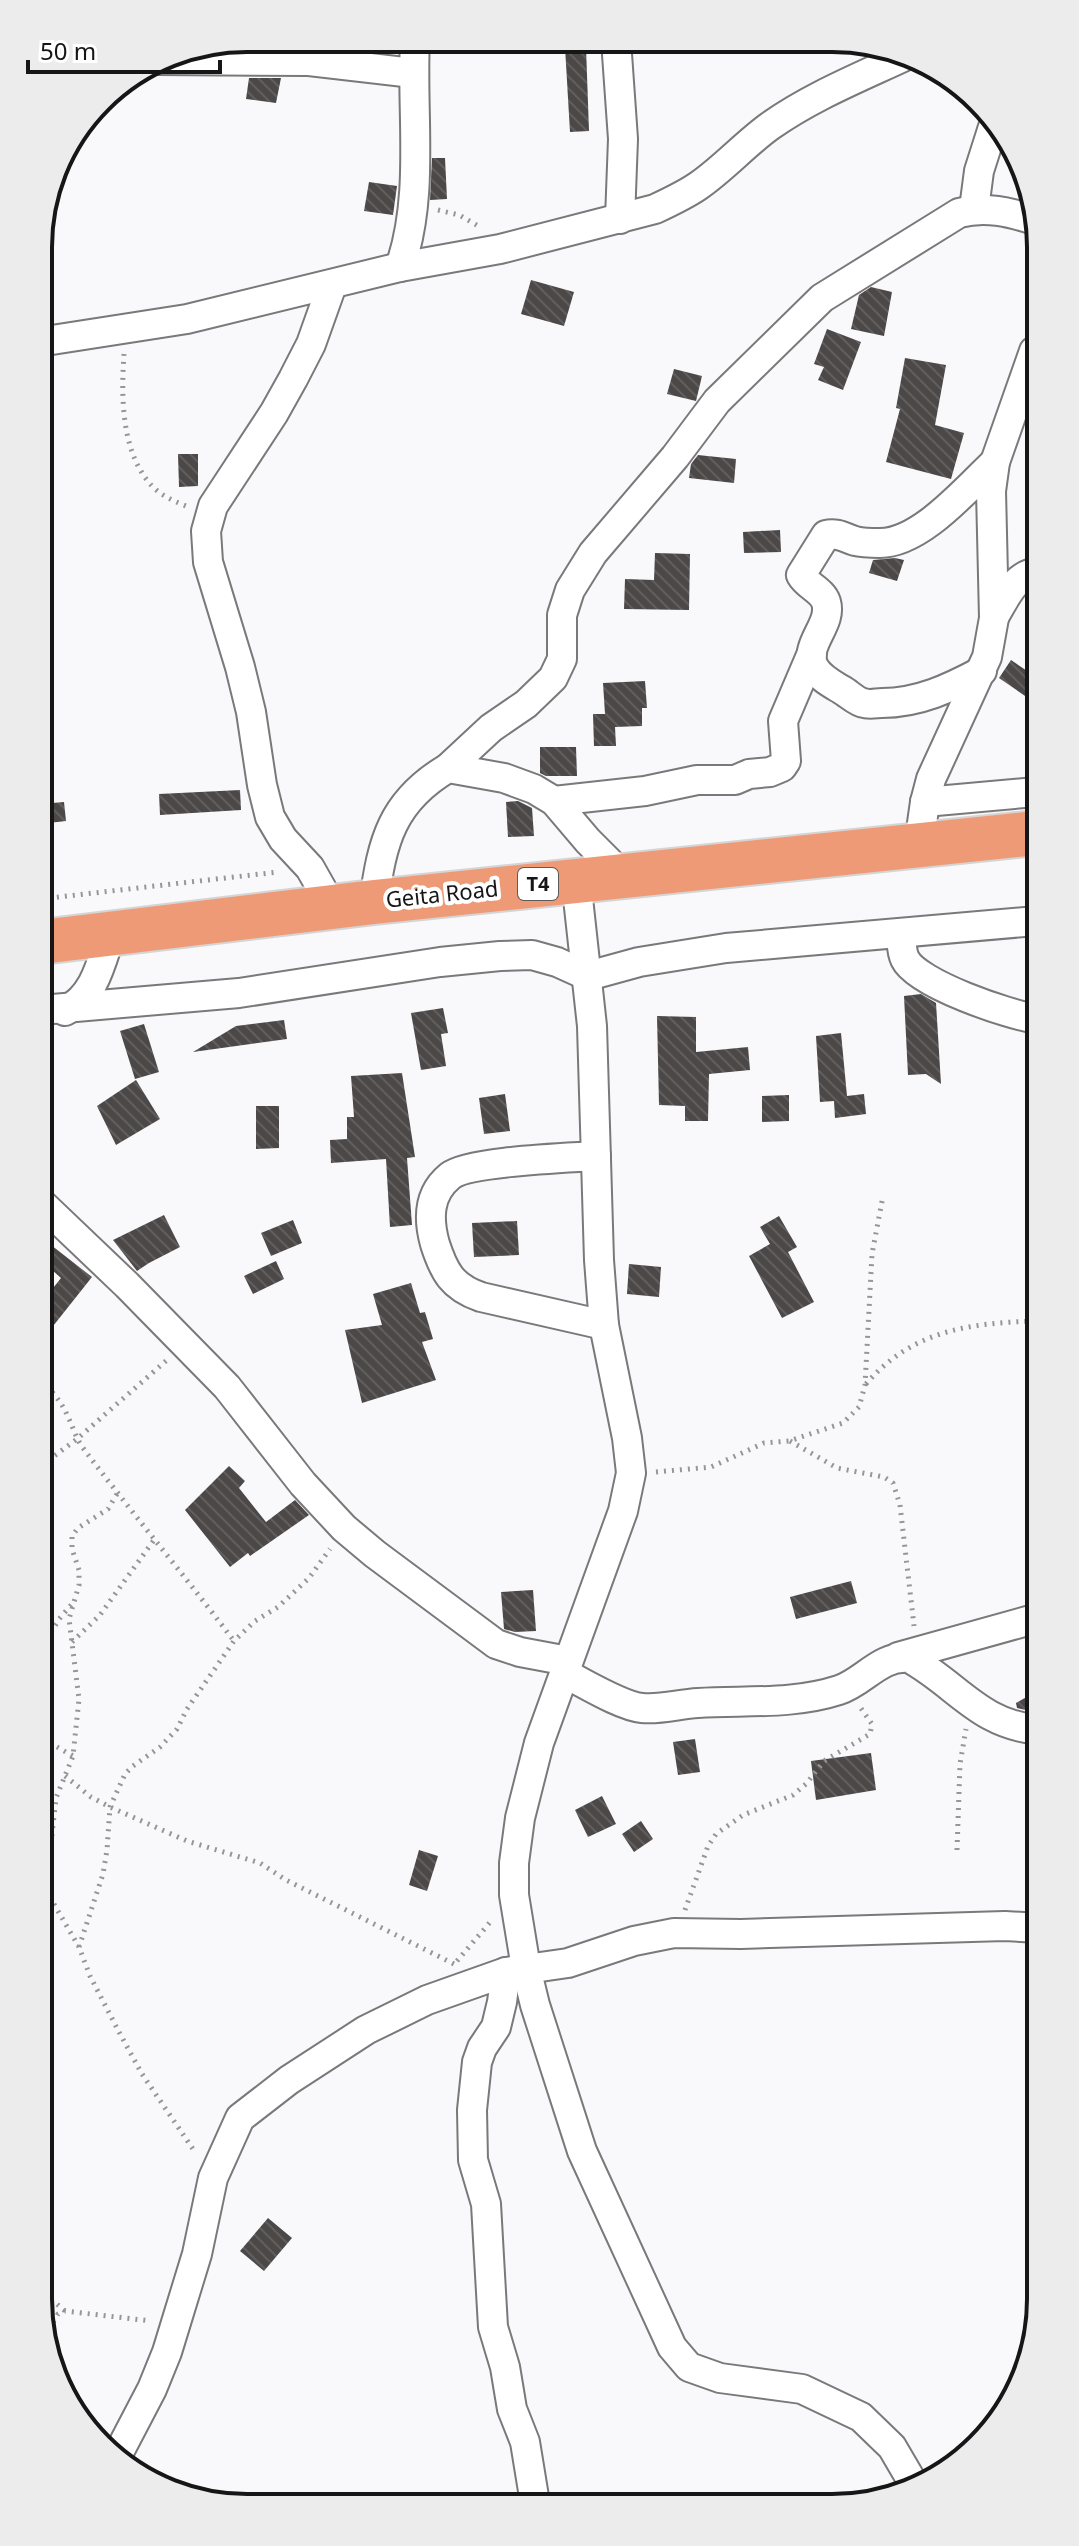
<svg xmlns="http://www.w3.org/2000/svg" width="1079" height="2546" viewBox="0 0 1079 2546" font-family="'Noto Sans',sans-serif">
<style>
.building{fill:url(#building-back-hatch)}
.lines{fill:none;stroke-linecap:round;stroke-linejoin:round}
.minor-casing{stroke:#79797b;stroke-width:32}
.trunk-casing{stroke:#d5d5d5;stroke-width:48}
.path{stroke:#969698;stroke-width:5;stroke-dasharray:2 6;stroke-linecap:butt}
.minor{stroke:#fff;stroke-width:28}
.trunk{stroke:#ef9a76;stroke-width:44}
.labels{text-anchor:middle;stroke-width:8;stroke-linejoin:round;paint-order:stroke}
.shield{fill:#fff;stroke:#5c5c5d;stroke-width:2}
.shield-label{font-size:20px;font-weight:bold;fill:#161617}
.street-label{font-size:22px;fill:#161617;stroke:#fff}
.rim{fill:none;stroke:#161617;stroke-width:4}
</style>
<defs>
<pattern id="building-back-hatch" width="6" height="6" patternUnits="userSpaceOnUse" patternTransform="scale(2)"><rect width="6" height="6" fill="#4b4847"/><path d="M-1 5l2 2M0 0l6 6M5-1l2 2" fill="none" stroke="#615f5e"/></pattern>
</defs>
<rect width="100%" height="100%" fill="#f9f9fc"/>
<!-- building -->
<g class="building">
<path d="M565,47H586L589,131L570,132Z"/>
<path d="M249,78H281L276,103L246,99Z"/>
<path d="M432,158H445L447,199L430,200Z"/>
<path d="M369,182L397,186L393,215L364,211Z"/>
<path d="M531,280L574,292L564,326L521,314Z"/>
<path d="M871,287L892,292L884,336L851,329L859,295Z"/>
<path d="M827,329L861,342L843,390L818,380L824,367L814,364Z"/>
<path d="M905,358L946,365L935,425L964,433L951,479L886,462L900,409L896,408Z"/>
<path d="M674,369L702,376L696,401L667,394Z"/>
<path d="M178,454H198V486L179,487Z"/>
<path d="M698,455L736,459L734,483L689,478L691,464Z"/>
<path d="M780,530L781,552L744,553L743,532Z"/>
<path d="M655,553L690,554L689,610L624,609L625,579L654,580Z"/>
<path d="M895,558L904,560L897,581L869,573L873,560Z"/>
<path d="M1011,660L1036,677V687L1028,698L999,678Z"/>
<path d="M645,681L647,708H642V726L615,727L616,746H594L593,714H605L603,683Z"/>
<path d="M540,747H576L577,776H546L540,773Z"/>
<path d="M240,790L241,810L160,815L159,794Z"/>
<path d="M518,801L532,808L534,836L508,837L506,802Z"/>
<path d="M64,802L66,821L40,824V804Z"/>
<path d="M921,994L936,1003L941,1084L926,1074L908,1075L904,996Z"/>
<path d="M443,1008L448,1033L441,1034L446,1066L421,1070L411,1013Z"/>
<path d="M657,1016L696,1017V1052L748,1047L750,1070L709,1074L708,1121H685V1106L659,1105Z"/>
<path d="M284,1020L287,1039L193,1052L236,1026Z"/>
<path d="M144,1024L159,1072L135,1079L120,1031Z"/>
<path d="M841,1033L847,1096L864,1094L866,1114L835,1118L834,1101L820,1102L816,1036Z"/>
<path d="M402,1073L415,1157L407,1158L412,1225L390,1227L386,1159L331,1163L330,1140L347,1139V1117H354L351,1076Z"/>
<path d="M136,1080L160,1119L116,1145L97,1106Z"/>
<path d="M505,1094L510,1131L484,1134L479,1098Z"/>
<path d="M789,1095V1121L762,1122V1096Z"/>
<path d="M256,1106H279V1148L256,1149Z"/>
<path d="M164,1215L180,1247L149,1263L137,1271L113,1240Z"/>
<path d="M779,1216L797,1247L788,1252L814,1302L782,1318L749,1256L770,1244L760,1227Z"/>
<path d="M293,1220L302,1243L271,1256L261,1233Z"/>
<path d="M517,1221L519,1255L474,1257L472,1223Z"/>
<path d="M42,1238L92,1277L42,1340V1302L61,1278L42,1261Z"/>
<path d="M276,1261L284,1279L253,1294L244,1276Z"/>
<path d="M629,1264L661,1267L659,1297L627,1294Z"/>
<path d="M411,1283L420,1313L425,1312L433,1339L422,1342L436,1380L362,1403L345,1330L382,1325L373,1294Z"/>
<path d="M229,1466L245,1481L239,1488L266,1522L295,1500L309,1515L250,1556L248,1553L230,1567L185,1510Z"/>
<path d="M851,1581L857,1603L796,1619L790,1597Z"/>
<path d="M533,1590L536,1631L515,1632L504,1629L501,1592Z"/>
<path d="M1039,1690V1713L1017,1708L1016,1703Z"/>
<path d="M695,1739L700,1772L678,1775L673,1742Z"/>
<path d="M871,1753L876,1790L816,1800L811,1761Z"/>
<path d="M602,1796L616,1824L588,1837L575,1810Z"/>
<path d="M641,1821L653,1839L634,1852L622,1834Z"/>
<path d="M419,1850L438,1856L427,1891L409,1885Z"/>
<path d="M268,2218L292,2238L264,2271L240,2251Z"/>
</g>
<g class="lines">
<defs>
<g id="minor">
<path d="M616,40L623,139L620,219"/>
<path d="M158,60L309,61L413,73"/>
<path d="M974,209L979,171L993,127"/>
<path d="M400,267C425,195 411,114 415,39"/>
<path d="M39,342L187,319L400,267L500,249L655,209C670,202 685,195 698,186C724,168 745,144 770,126C811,97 858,78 903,57"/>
<path d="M994,617C1004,601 1014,575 1035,573"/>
<path d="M982,671C950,688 919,703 882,703C877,703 869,705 864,703C857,702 849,694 842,690C832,684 820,678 814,667C803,644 833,625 826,602C822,590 807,586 801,575L826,535C837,532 845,538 855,541C863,543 872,543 880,543C921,543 967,488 995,462"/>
<path d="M448,768L491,728L526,704L553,678L562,659V615L570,590L593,553L675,457L717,401L822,298L959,213C985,206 1010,212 1034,220"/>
<path d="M554,801L645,791L697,780H735L749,774L770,772L782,767L786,761L783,721L812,653"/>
<path d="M925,802L1036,792"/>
<path d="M919,844L925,802L931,779L987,657L994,618L991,491L995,462L1034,351"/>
<path d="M576,880L592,1026L599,1260L604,1325L627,1438L631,1473L623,1511L539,1743L520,1818L514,1863V1895L526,1968L535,2005L582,2151L672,2347L689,2367L720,2378L802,2389L861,2417L892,2447L916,2488"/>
<path d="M374,902C382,841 392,801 448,768L504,778L534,789L554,801L588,841L622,875"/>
<path d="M332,907L310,868L283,839L270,817L262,785L251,712L240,667L208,562L206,531L213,506L274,413L293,379L311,344L332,285"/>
<path d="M901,933C902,942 901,951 905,959C917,984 1009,1015 1037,1019"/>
<path d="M41,1010L239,993L440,962L500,956L532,955L557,962L588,976L639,962L726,948L1036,921"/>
<path d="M65,1011C95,996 101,963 111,933"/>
<path d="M596,1156C568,1158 468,1161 450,1176C428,1194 428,1219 435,1244C444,1272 452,1287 481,1297L604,1325"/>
<path d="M41,1203L127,1285L227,1387L303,1484L344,1528L375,1554L496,1644L520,1652L568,1661"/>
<path d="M898,1657L1038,1618"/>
<path d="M564,1673C584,1683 621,1706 642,1708C661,1710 679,1704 698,1703C744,1700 793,1705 839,1690C864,1682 880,1655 909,1658C958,1685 978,1724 1039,1730"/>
<path d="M506,1972L502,2002L496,2027L482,2048L477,2062L472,2110L473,2160L486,2204L493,2327L505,2367L512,2409L525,2442L535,2503"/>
<path d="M117,2456L152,2389L167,2352L197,2254L213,2178L240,2118L289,2080L366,2030L427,2000L506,1972L568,1963L634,1941L674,1933L741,1934L1005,1926L1039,1928"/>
</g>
<path id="trunk" d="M41,942L374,902L1036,833"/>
</defs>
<!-- minor casing -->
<use href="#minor" class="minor-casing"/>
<!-- trunk casing -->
<use href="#trunk" class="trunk-casing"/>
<!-- path -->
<g class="path">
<path d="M438,210L459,215L480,227"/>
<path d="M124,354C121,397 121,454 153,487C162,496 174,501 186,506"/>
<path d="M41,899L278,872"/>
<path d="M42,1380C51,1391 62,1402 67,1415C73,1426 75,1437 83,1448C132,1513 185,1576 234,1641"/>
<path d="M866,1384C912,1330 970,1323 1037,1321"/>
<path d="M790,1441L837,1468L884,1477L893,1483L900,1505L914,1626"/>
<path d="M42,1465L77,1439L167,1360"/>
<path d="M656,1472L711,1467L764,1443L789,1441L843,1423L859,1407L865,1385L872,1254L883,1196"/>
<path d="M117,1494L108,1509L78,1528L72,1536V1549L79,1570V1585L69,1619L79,1699L73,1756L56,1798L47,1880L48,1894L79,1947L90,1976L119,2032L142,2074L195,2152"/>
<path d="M72,1642L100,1615L154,1540"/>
<path d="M43,1646L59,1619L72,1604"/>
<path d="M43,1739L73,1756"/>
<path d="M65,1776L91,1797L110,1807L187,1841L260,1863L286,1880L454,1964"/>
<path d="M957,1850L960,1764L966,1729"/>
<path d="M685,1910L708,1846L716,1834L743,1815L793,1795L806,1784L824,1761L870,1734L872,1724L860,1707"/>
<path d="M79,1947L103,1874L107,1850L110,1807L125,1774L133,1766L160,1747L177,1729L187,1709L234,1641L255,1621L278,1607L309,1578L330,1549"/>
<path d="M457,1961L492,1920"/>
<path d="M45,2294L65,2311"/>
<path d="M45,2336L58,2314L65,2311L151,2321"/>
</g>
<!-- minor -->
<use href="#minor" class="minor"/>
<!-- trunk -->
<use href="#trunk" class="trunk"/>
</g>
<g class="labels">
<!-- shield labels -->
<rect class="shield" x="518" y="868" width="40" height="32" rx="6"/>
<g class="shield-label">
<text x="538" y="891">T4</text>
</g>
<!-- street labels -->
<g class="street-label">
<text transform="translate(442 894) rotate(-6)" y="8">Geita Road</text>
</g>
</g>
<!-- crop -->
<path d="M0 0H1079V2546H0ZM247 52H832A195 195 0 0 1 1027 247V2299A195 195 0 0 1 832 2494H247A195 195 0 0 1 52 2299V247A195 195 0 0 1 247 52Z" fill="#ececec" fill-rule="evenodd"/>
<path class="rim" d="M247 52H832A195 195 0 0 1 1027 247V2299A195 195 0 0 1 832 2494H247A195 195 0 0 1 52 2299V247A195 195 0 0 1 247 52Z"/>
<!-- scale -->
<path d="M28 60v12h192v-12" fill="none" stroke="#161617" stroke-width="4"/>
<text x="40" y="60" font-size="24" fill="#161617" stroke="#ffffff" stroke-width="6" paint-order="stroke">50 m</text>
</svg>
